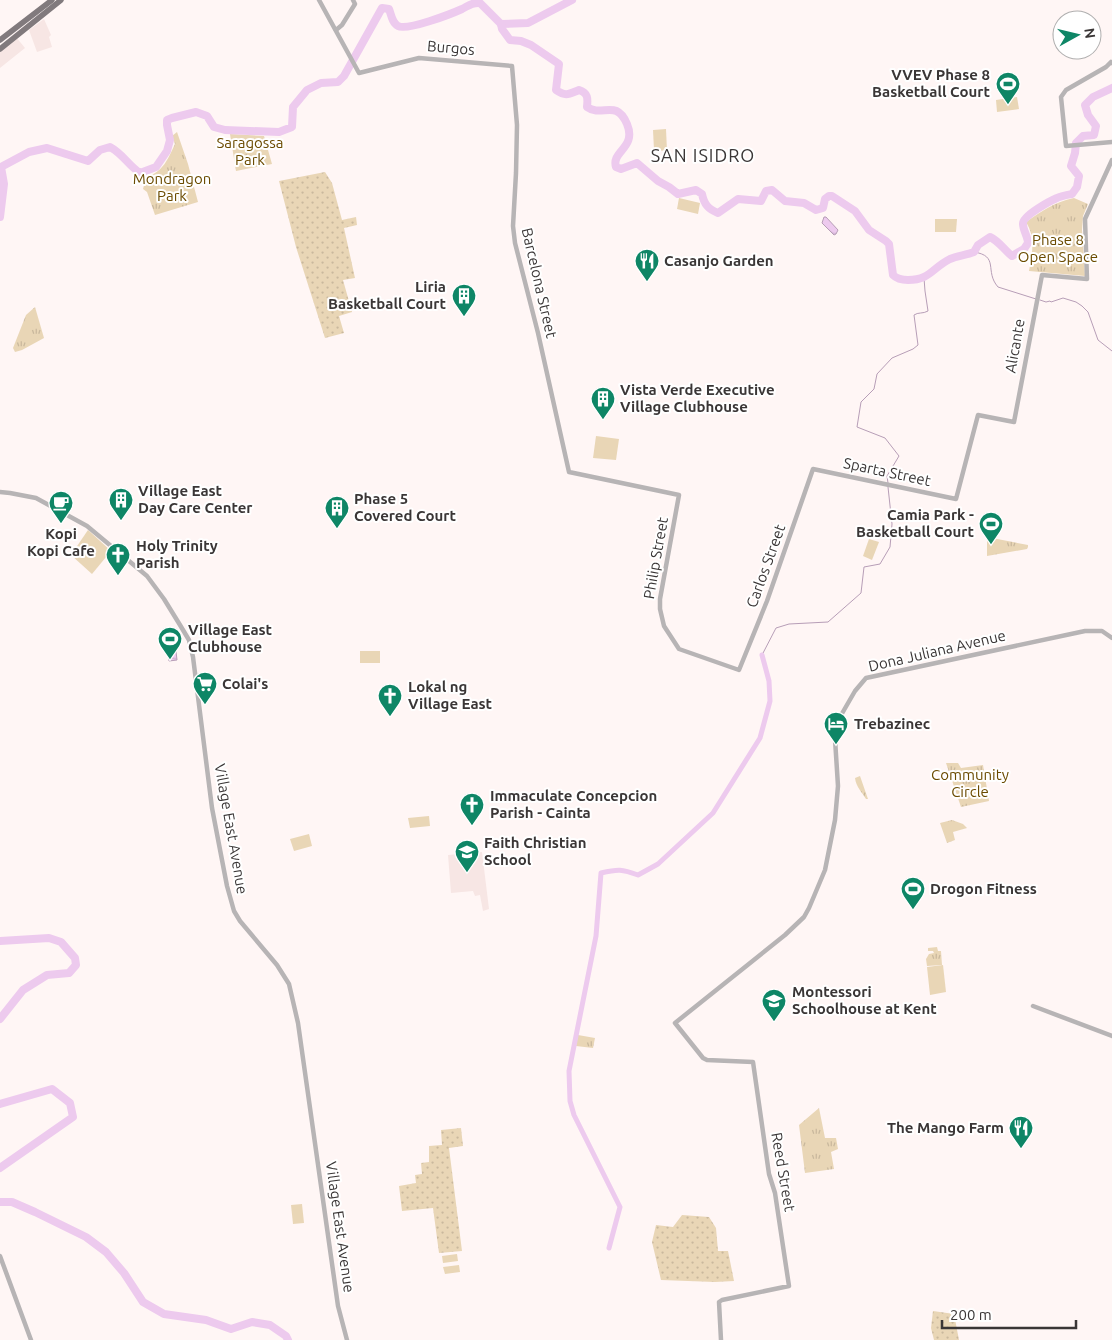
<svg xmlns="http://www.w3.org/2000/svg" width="1112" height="1340" viewBox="0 0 1112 1340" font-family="Ubuntu,sans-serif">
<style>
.built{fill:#f7e6e4}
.grass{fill:url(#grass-dots)}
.park{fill:url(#park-tufts)}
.garden{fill:#e9d6b6}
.water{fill:url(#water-waves);stroke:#b79eb7}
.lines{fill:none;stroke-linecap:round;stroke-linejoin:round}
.stream{stroke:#b79eb7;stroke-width:1}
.canal{stroke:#edcaee;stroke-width:5}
.river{stroke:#edcaee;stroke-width:8}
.minor{stroke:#b7b4b5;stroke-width:4.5}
.major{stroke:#817a7d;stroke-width:5.5}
.labels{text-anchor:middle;stroke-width:4;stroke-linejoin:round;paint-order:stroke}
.street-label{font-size:15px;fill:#3a3636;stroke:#fff}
.poi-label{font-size:15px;font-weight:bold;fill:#3a3636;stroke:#fff;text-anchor:start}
.park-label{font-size:15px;fill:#6b4b00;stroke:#fff}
.quarter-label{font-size:18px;letter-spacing:1px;fill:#3a3636;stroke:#fff}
</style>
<defs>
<pattern id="grass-dots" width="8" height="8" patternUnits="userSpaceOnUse" patternTransform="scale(1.25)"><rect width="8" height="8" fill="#e9d6b6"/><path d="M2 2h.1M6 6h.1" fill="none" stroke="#c9b89d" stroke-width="1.8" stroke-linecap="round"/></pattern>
<pattern id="park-tufts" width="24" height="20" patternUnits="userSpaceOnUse" patternTransform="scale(1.25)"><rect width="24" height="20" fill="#e9d6b6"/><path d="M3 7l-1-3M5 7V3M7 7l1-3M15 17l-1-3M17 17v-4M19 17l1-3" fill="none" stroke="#c9b89d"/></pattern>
<pattern id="water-waves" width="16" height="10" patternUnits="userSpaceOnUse" patternTransform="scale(1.25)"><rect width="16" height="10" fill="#edcaee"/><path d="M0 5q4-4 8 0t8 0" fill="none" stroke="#ccaecd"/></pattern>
</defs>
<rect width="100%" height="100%" fill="#fff6f5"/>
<!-- built -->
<g class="built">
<path d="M44,19L51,35L49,37L52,47L37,52L29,30Z"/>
<path d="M16,37L25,48L0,68V50Z"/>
<path d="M482,852L489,909L483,911L480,895L475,896L473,891L451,893L448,855Z"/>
</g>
<!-- grass -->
<g class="grass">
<path d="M325,172L332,183L342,220L356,217L357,225L344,228L355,278L343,280L352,312L339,316L344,333L325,338L296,247L279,181Z"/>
<path d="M461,1128L463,1146L449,1148L462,1251L439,1253L433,1208L402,1211L399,1186L416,1183L415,1175L422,1174L421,1163L429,1162V1146L442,1145L441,1130Z"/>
<path d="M682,1215L709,1217L716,1228L718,1251H728L734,1281L715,1282L661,1280L652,1242L656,1225L673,1227Z"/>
<path d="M933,1311L954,1314L959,1340H934L931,1328Z"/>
</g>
<!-- park -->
<g class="park">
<path d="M177,132L188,164L198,202L155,215L147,192L143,189L146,178C164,170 167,161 175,144L172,136Z"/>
<path d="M230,134L264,136L272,164L236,171Z"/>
<path d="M1074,198L1088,204L1083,216L1082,230L1085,276L1029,271C1032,254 1036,238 1026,222C1042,211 1054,202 1074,198Z"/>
<path d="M35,307L44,338L22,350L15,352L13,348L26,315Z"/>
<path d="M987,537L1028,545V547L1027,549L987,556Z"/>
<path d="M958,763L961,768L983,765L989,801L961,807L946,763Z"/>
<path d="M860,776L868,799H866C862,792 856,787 855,778Z"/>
<path d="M952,820L963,824L967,828L953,832L955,840L947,843L940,823Z"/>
<path d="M937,947L938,951H941L942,965L927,966L926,959L929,954L934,953L933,951H928V948Z"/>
<path d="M578,1035L595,1038L593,1048L576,1046Z"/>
<path d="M819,1108L825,1138H836L838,1149L831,1152L834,1169L805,1173L799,1125Z"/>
</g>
<!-- garden -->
<g class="garden">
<path d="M1017,97L1019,109L997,112L996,100Z"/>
<path d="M666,129L667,151L654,150L653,130Z"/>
<path d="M679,198L700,203L698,214L677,209Z"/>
<path d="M935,219H957L956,232H935Z"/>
<path d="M1041,238L1060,240V249L1040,248Z"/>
<path d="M596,436L619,439L616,460L593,458Z"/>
<path d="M88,530L111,551L92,574L71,555Z"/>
<path d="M869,539L879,542L872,560L863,556Z"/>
<rect x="360" y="651" width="20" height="12"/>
<path d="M429,816L430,826L410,828L408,818Z"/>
<path d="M309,834L312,846L294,851L290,839Z"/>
<path d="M943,965L946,992L930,995L927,967Z"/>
<path d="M302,1204L304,1223L293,1224L291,1205Z"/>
<path d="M457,1254L458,1261L443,1263L442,1256Z"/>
<path d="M459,1265L460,1272L445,1274L443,1267Z"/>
</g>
<!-- water -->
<g class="water">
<path d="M824,217H826L838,230L836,234L834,235L822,223Z"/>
<path d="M175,643L177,660L169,661L167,644Z"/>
</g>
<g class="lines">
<!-- stream -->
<g class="stream">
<path d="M974,252C1000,256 984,271 998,287L1036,299"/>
<path d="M1040,300L1046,302L1050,301L1051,302L1063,298L1076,302L1082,306L1088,312L1098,340L1112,351"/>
<path d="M888,483L887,476L899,456L885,438L857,427L861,402L874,389L877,374L892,358L913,349L918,345L914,315C918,312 923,314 928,311L925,291L924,278"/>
<path d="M762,655L776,628L789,624L828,622L861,593L864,567L880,564L890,547L892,524L888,487"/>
</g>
<!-- canal -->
<path class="canal" d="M609,1248L620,1207L574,1115L570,1101L569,1071L596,936L601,873C618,869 622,869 638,875L658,864L713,813L760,738L770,701L769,681L762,655"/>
<!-- river -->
<g class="river">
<path d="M501,24L528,23L572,0"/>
<path d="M0,217L4,184L1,167L29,152L47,148L88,161L100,150L110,147C123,154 128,165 140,173L156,167L167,151L170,140L167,125V120L172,118L196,112L207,116L214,127L225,130L279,132L292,127L293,107L307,90L321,83L338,82L344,76L382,8L389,9C391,14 392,23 398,26C407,31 451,14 462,9C468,6 472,2 480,3L501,24L502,29L510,40L521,41L531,45L559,64L556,90C566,97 569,94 579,90C588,93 588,98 587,107C602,118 616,98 627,124C637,148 611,151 616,167L621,169L637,163L658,181L669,187L678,194L696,190L702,194C704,204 708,209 718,213L738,199L761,201L766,191L772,190L785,201L804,203L816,210L823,208L825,199L829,196H832L855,211L869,230L886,241L889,244L893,275C897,279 902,280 908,280C930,280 932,268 950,259C957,256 966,255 974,252L978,245L990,237C999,241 1004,250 1012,256L1024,249L1028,243C1028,237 1023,230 1023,224C1022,216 1050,201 1057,198C1061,196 1067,195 1072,194L1077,187L1079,176L1071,166L1075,153L1076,143L1083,136L1094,135L1096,126L1088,115L1085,105L1093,97L1112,88"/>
<path d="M0,941L49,938L61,942L75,958L76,965L69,973L47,975L23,990L0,1019"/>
<path d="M0,1104L52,1089L70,1103L73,1117L0,1168"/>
<path d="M0,1202H12L35,1212L86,1237L106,1252L124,1273L143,1302L164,1314L206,1320L231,1329L252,1322L270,1325L286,1336L288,1340"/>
</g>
<!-- minor -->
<g class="minor">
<path d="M319,0L359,73L419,58L512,66L517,125L516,173L513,226L515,243L538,333L569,472L679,495L660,599V609L664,626L679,649L739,670L767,601L813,469L956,499L978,415L1014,422L1042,275L1087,279L1085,219L1112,160"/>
<path d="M336,30L342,25L355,4L353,0"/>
<path d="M1112,63L1111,62L1106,67L1066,90L1061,97L1066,146L1112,142"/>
<path d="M0,492L10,493L36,498L87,526L147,576L164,599L180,625L189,640L193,657L212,808L227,886L234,911L240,921L277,965L289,984L298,1023L338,1306L347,1340"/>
<path d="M1033,1006L1112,1036"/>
<path d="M0,1256L31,1340"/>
<path d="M721,1340L719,1302L722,1300L789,1286L775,1193L769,1174L753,1062L707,1060L703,1058L675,1023L785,935L804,917L809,908L825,870L835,820L838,786L835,739L837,726L840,717L855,691L866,678L1085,631H1102L1112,638"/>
</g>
<!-- major -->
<g class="major">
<path d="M0,40L52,0"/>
<path d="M0,49L61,0"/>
</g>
</g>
<!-- icons -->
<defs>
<symbol id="stadium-pin" viewBox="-11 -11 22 30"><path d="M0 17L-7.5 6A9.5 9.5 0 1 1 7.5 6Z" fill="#0e8666" stroke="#fff"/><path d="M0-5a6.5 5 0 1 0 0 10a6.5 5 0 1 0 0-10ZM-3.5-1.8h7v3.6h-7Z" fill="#fff"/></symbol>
<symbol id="restaurant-pin" viewBox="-11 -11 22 30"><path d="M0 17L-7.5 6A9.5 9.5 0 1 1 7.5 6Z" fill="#0e8666" stroke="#fff"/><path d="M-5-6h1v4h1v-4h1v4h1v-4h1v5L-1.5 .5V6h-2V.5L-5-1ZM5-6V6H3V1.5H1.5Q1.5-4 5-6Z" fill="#fff"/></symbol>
<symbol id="building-pin" viewBox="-11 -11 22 30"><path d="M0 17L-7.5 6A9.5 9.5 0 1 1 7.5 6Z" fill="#0e8666" stroke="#fff"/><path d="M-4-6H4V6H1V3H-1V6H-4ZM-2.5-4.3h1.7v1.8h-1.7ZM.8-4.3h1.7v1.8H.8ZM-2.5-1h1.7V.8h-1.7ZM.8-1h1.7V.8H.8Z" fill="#fff"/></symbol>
<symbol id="cafe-pin" viewBox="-11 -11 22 30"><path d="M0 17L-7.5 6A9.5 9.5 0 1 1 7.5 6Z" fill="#0e8666" stroke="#fff"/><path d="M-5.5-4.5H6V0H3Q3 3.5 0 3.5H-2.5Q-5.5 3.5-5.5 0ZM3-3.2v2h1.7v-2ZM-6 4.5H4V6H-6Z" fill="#fff"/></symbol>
<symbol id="church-pin" viewBox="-11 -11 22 30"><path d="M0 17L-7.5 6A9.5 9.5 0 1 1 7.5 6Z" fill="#0e8666" stroke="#fff"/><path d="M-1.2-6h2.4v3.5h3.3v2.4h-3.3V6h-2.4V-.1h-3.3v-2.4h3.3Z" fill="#fff"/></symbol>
<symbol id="supermarket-pin" viewBox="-11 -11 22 30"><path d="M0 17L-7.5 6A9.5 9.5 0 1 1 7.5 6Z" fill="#0e8666" stroke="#fff"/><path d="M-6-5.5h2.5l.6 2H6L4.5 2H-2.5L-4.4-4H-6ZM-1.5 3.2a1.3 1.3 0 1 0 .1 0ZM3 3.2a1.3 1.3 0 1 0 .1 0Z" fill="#fff"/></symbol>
<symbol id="hotel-pin" viewBox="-11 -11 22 30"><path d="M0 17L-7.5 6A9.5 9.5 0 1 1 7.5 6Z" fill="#0e8666" stroke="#fff"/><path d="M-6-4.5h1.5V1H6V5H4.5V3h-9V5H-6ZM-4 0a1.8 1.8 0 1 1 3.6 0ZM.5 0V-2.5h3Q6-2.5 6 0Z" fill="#fff"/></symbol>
<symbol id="school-pin" viewBox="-11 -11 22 30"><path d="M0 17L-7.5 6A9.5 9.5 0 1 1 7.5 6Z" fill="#0e8666" stroke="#fff"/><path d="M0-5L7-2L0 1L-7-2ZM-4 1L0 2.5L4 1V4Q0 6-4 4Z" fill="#fff"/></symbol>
</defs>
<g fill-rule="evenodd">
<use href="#stadium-pin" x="994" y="70" width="28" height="38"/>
<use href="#restaurant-pin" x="633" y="247" width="28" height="38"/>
<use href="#building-pin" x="450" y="282" width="28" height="38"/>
<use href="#building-pin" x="589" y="385" width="28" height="38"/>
<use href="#building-pin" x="107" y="486" width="28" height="38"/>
<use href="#cafe-pin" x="47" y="489" width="28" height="38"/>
<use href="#building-pin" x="323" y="494" width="28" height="38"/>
<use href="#stadium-pin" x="977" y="510" width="28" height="38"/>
<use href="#church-pin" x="104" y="541" width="28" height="38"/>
<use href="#stadium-pin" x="156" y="625" width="28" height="38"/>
<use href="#supermarket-pin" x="191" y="670" width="28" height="38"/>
<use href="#church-pin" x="376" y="682" width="28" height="38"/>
<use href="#hotel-pin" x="822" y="710" width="28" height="38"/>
<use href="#church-pin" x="458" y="791" width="28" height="38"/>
<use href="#school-pin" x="453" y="838" width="28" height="38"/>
<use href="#stadium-pin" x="899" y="875" width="28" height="38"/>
<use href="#school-pin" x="760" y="987" width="28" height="38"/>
<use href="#restaurant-pin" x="1007" y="1114" width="28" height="38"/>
</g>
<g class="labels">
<!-- street labels -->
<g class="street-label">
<text transform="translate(451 48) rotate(5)" y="5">Burgos</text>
<text transform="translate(539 283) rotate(77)" y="5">Barcelona Street</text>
<text transform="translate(1015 346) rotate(-80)" y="5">Alicante</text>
<text transform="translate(887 472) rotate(12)" y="5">Sparta Street</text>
<text transform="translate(656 558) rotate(-80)" y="5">Philip Street</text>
<text transform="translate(766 566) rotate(-70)" y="5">Carlos Street</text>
<text transform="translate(937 651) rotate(-13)" y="5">Dona Juliana Avenue</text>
<text transform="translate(231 829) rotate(80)" y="5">Village East Avenue</text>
<text transform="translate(783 1172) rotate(80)" y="5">Reed Street</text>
<text transform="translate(340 1227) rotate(82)" y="5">Village East Avenue</text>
</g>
<!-- poi labels -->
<g class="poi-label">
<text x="990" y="80" text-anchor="end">VVEV Phase 8<tspan x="990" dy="17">Basketball Court</tspan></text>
<text x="664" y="266">Casanjo Garden</text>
<text x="446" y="292" text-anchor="end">Liria<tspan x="446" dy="17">Basketball Court</tspan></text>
<text x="620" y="395">Vista Verde Executive<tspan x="620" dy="17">Village Clubhouse</tspan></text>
<text x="138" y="496">Village East<tspan x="138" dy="17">Day Care Center</tspan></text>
<text x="354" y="504">Phase 5<tspan x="354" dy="17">Covered Court</tspan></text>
<text x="974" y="520" text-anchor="end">Camia Park -<tspan x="974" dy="17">Basketball Court</tspan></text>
<text x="61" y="539" text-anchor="middle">Kopi<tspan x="61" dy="17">Kopi Cafe</tspan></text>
<text x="136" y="551">Holy Trinity<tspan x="136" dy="17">Parish</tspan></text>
<text x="188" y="635">Village East<tspan x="188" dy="17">Clubhouse</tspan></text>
<text x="222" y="689">Colai's</text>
<text x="408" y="692">Lokal ng<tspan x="408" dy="17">Village East</tspan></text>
<text x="854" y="729">Trebazinec</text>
<text x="490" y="801">Immaculate Concepcion<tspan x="490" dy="17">Parish - Cainta</tspan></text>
<text x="484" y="848">Faith Christian<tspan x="484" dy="17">School</tspan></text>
<text x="930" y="894">Drogon Fitness</text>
<text x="792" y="997">Montessori<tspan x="792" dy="17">Schoolhouse at Kent</tspan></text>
<text x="1004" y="1133" text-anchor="end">The Mango Farm</text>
</g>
<!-- park labels -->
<g class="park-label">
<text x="250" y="148">Saragossa<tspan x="250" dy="17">Park</tspan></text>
<text x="172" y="184">Mondragon<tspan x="172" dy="17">Park</tspan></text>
<text x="1058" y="245">Phase 8<tspan x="1058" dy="17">Open Space</tspan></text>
<text x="970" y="780">Community<tspan x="970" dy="17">Circle</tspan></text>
</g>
<!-- quarter labels -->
<g class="quarter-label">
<text x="703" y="162">SAN ISIDRO</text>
</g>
</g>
<!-- north arrow -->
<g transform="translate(1077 35) rotate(82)"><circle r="24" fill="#ffffff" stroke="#b0afaf"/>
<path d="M0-4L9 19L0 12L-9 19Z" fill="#0e8666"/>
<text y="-8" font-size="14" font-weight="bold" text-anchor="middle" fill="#3a3636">N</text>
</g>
<!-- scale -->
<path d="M942 1320v8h134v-8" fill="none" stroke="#3a3636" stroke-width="2.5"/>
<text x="950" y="1320" font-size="15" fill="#3a3636" stroke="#ffffff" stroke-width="4" paint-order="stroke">200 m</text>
</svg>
